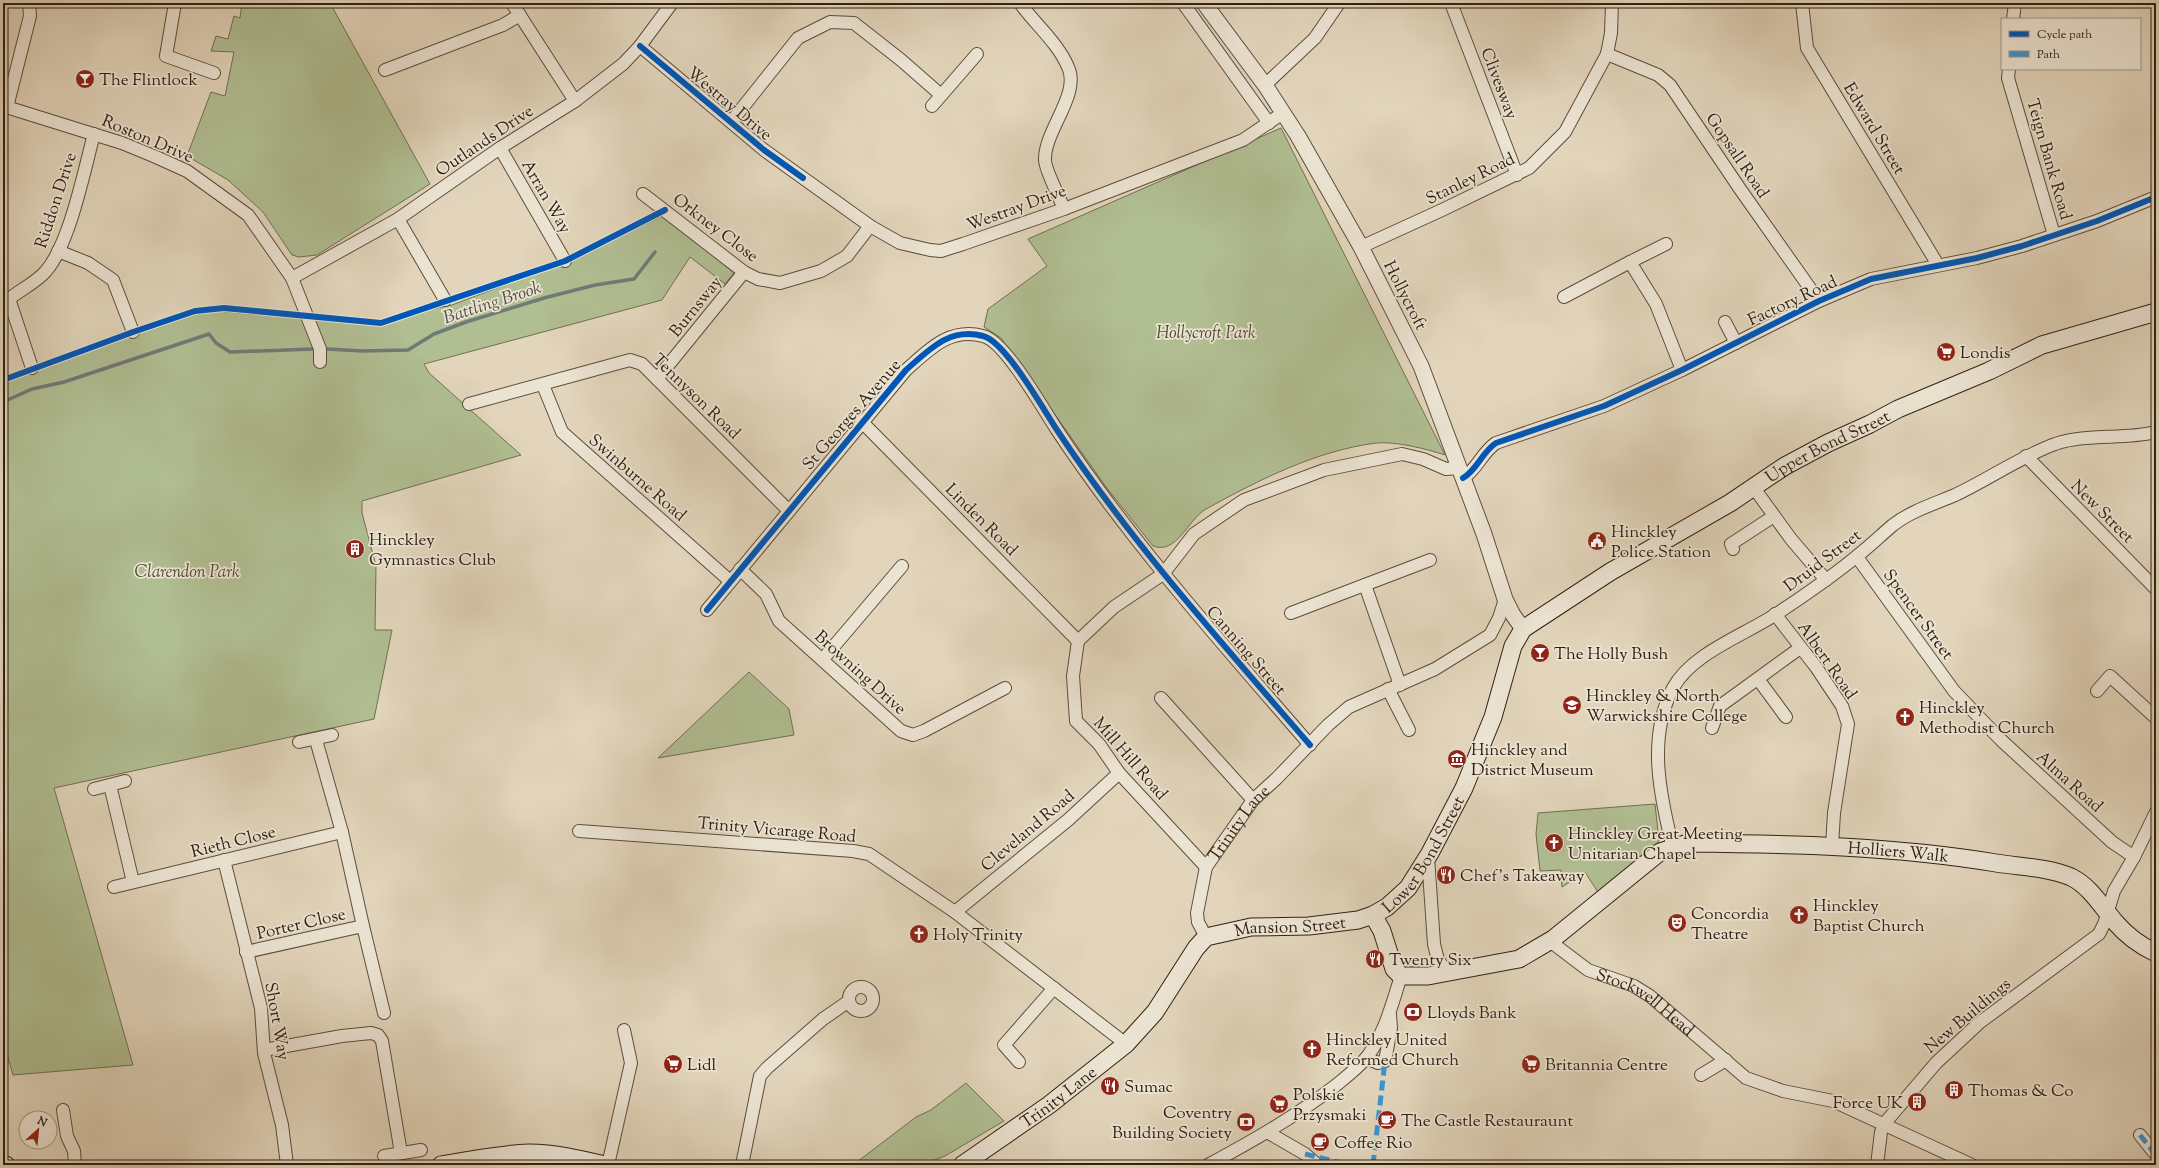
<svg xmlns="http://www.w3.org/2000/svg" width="2159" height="1168" viewBox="0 0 2159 1168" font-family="'Sorts Mill Goudy',serif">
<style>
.green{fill:#b0be92;stroke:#706f52}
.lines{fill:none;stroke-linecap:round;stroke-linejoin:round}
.stream{stroke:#707a78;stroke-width:3.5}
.minor-casing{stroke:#5c4d3d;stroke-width:14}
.tertiary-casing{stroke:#5c4d3d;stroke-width:17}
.secondary-casing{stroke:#302013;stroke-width:19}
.minor{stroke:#ece4d3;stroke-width:12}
.tertiary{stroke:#ece4d3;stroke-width:15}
.secondary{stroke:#ece4d3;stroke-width:17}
.quiet{stroke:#3d94d3;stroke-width:5;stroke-dasharray:10 5;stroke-linecap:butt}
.cycleway-casing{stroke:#ece4d3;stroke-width:8}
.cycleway{stroke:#0057b8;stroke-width:6}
.labels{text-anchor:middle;stroke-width:3.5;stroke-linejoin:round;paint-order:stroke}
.poi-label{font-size:17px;fill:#302013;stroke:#ece4d3;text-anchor:start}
.street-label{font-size:17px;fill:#302013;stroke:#ece4d3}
.park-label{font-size:17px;font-style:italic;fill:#504833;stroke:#ece4d3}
.water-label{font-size:18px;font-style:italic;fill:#504d46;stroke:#ece4d3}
</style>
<rect width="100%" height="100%" fill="#e2d5bb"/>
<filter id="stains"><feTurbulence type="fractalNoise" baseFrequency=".005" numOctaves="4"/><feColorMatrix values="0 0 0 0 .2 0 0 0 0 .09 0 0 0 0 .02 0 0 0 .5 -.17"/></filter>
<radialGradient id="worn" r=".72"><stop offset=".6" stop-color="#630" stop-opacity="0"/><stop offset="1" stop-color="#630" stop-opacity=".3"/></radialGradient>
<!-- green -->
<g class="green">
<path d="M242,3H330L430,184L317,255L299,257L292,255L263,212L228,180L187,156L211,92L225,96L234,52L211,51L216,36L228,39L234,16L240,18Z"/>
<path d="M1281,128L1445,455C1427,449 1395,441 1376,443C1315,451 1259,480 1206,509C1188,519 1177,555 1153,546L1106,487L1001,338L984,327L988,309L1047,266L1028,239Z"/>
<path d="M664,215L734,273L725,284L690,257L662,300L424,364L429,373L521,455L362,501V513L376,566L375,630H392L374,719L54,788L133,1065L13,1075L3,1041V384L58,361L187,316L216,311L378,325L418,312L452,305L573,259Z"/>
<path d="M749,672L789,709L794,735L658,758Z"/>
<path d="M1655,804L1659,841L1599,894L1585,872L1562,887L1561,870L1540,871L1536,834L1538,813Z"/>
<path d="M966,1083L1004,1121L945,1156L924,1164L853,1165L916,1117L931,1110Z"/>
</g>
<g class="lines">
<!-- stream -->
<g class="stream">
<path d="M327,349L362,351L408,350L434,334L466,322L544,298L595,285L634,279L655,252"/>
<path d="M3,402L32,389L64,382L209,334L216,343L230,352L313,349"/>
</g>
<defs>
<g id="minor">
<path d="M175,3L166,56L214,73"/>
<path d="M512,3L575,101"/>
<path d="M1020,3C1035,24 1058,43 1068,67C1081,94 1044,131 1045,160C1045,170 1060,198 1064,209"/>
<path d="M1183,3L1269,123"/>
<path d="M1451,3L1517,175"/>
<path d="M1802,3L1807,48L1938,265"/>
<path d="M2013,19L2015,3"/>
<path d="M640,46L764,150L870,226L900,243L930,250L941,251L963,244L1064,209L1243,140L1283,113"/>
<path d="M1607,54L1658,75L1670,85L1740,189L1819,301"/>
<path d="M2009,69L2008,78L2054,235"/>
<path d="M385,70L503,25L520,15"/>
<path d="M1265,85L1315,38L1339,3"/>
<path d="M3,106L122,143L156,157L187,171L248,215L292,278L320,349V362"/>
<path d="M932,106L977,54"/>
<path d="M7,107L30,16L29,3"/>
<path d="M731,122L798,38L830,22L854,23L901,60L941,95"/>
<path d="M500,148L565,261"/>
<path d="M643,194L744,272L758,279L780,283L821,271L847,256L870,226"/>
<path d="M398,219L445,300"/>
<path d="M1361,247L1442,210L1529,168L1565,132L1607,54L1611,33L1612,3"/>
<path d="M58,251L88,263L113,280L133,332"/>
<path d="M1630,262L1666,244"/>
<path d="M292,278L398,219L500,148L575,101L623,64L640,46L672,3"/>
<path d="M1564,297L1630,262L1656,304L1682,370"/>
<path d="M9,299L32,368"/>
<path d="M3,300L9,299C20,290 37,282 46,271C70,243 84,171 94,134"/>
<path d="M1725,322L1736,343"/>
<path d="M657,379L744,272"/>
<path d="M543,385L562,432L730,581"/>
<path d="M469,404L630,360L642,364L788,510"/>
<path d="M861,421L1078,641"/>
<path d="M2026,456L2156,589"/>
<path d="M1463,478C1477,470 1482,452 1496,443L1604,406L1682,370L1819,301L1871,279L1977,258L2022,246L2097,221L2156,197"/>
<path d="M1754,488L1791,539L1826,580"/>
<path d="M1733,549L1731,544L1774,516"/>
<path d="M1857,557L1954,691L2001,740L2112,842L2134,857"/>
<path d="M740,569L766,594L779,621L901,731L913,735L924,731L1005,688"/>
<path d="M1365,585L1400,685"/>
<path d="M707,610L906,370C929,350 949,327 983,336C1005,341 1043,409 1057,430C1131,542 1222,643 1310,745"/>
<path d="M1291,613L1430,560"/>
<path d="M1775,614L1816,667L1842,706L1848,724L1834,813L1832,846"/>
<path d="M823,659L902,566"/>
<path d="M1758,679L1786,717"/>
<path d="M1388,689L1409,730"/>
<path d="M2097,691L2110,676L2156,718"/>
<path d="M1161,698L1253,800"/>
<path d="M1712,728L1720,706L1800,648"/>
<path d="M316,740L342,832"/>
<path d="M299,742L332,735"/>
<path d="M110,785L133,882"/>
<path d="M94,789L125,781"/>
<path d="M579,831L853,851L869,854L955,912L1126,1044"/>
<path d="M1673,848C1660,796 1647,737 1673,688C1692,653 1745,635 1778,613C1805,595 1832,577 1857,556C1870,546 1881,535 1893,525C1911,511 1934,504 1955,495C1989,479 2020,457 2055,444C2087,433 2123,440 2156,432"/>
<path d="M1428,857L1434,944L1438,960L1449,974"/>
<path d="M224,860L261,1008L264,1053L282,1125L287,1165"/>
<path d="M1206,867L1119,773L1099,744L1076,721L1073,676L1078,641L1114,607L1163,574L1194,534L1244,500L1324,470L1402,454L1423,459L1446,469L1459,468"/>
<path d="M114,887L342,832L363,926"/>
<path d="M955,912L1068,820L1119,773"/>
<path id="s1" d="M1206,937L1198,922L1197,913L1206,867L1253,800L1277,778L1328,725L1349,707L1435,669L1490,635L1499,618L1505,599"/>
<path id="s2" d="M1553,939L1555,945L1588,970L1634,986L1650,996L1746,1078L1783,1091L1833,1101L1972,1165"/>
<path d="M246,952L363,926L384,1013"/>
<circle cx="861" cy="999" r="12"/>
<path d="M264,1050L342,1036L371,1033L378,1035L382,1041L401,1153"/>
<path d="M1366,1058L1378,1063L1385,1061L1391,1028L1390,1015"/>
<path d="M1019,1062L1004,1045L1054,988"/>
<path d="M1701,1075L1726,1060"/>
<path d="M63,1110L67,1136L74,1151L75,1165"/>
<path d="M1267,1132L1305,1154L1318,1165"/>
<path d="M2140,1135L2156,1155"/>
<path d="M384,1156L421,1150"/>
<path d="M608,1165L631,1063L624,1030"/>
<path d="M742,1165L760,1076L767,1068L823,1019L849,1001"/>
<path d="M1208,1165C1252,1141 1295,1117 1335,1086C1346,1077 1358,1068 1367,1057C1385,1033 1392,1004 1401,976"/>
<path d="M1877,1165L1881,1132L1884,1124L1936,1063L1979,1023L2099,934L2104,924L2114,891L2134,857L2156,812"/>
</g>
<path id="tertiary" d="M1204,3L1265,85L1298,136L1361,247L1421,366L1484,534L1505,599L1513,615L1523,629"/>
<g id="secondary">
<path id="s3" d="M1373,915L1382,931L1394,969L1401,976H1428L1519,959L1553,939L1660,852L1688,843C1791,844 1894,846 1996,863C2020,867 2048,867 2071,877C2090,886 2102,907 2115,922C2126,935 2141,946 2156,953"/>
<path d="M3,1164L6,1165"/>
<path d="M441,1165C470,1160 500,1154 529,1153C555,1153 580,1159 605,1165"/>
<path id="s4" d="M962,1165L1049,1105L1126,1044L1155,1012L1196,948L1206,937L1251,927L1309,926L1358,920L1373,915L1387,907L1408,888L1430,853L1464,788L1493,717L1513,646L1523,629L1610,572L1730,503L1785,466L1828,443L1870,424L1898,409L1989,371L2042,345L2156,312"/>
</g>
</defs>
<!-- minor casing -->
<use href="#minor" class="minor-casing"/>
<!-- tertiary casing -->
<use href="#tertiary" class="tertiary-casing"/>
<!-- secondary casing -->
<use href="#secondary" class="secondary-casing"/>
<!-- minor -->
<use href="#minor" class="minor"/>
<!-- tertiary -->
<use href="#tertiary" class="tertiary"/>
<!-- secondary -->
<use href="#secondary" class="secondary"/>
<!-- quiet -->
<g class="quiet">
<path d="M2140,1135L2156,1155"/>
<path d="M1305,1154L1350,1165"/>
<path d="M1373,1165L1385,1061"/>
</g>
<defs>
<g id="cycleway">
<path d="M640,46L764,150L803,178"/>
<path d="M3,380L133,332L195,311L224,308L381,323L565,261L665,210"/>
<path d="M1463,478C1477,470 1482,452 1496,443L1604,406L1682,370L1819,301L1871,279L1977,258L2022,246L2097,221L2156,197"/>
<path d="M707,610L906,370C929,350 949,327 983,336C1005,341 1043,409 1057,430C1131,542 1222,643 1310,745"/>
</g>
</defs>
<!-- cycleway casing -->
<use href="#cycleway" class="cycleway-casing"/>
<!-- cycleway -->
<use href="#cycleway" class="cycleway"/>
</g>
<!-- icons -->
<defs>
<symbol id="bar-disc" viewBox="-11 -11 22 22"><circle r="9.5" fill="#8f2418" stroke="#ece4d3"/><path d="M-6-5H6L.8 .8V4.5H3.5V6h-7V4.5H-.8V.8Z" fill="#fff"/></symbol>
<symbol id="supermarket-disc" viewBox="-11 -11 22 22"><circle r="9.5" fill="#8f2418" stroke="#ece4d3"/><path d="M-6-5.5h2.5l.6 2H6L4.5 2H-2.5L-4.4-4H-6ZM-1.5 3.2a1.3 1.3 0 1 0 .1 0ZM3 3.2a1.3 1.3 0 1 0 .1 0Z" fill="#fff"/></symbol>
<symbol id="civic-disc" viewBox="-11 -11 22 22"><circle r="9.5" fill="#8f2418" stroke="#ece4d3"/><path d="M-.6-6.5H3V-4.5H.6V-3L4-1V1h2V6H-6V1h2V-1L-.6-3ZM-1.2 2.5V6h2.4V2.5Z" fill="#fff"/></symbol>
<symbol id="building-disc" viewBox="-11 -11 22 22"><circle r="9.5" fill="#8f2418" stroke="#ece4d3"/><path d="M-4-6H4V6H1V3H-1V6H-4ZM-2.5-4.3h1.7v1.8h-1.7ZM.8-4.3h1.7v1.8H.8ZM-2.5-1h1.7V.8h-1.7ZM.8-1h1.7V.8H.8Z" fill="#fff"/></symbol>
<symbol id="university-disc" viewBox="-11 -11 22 22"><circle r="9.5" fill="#8f2418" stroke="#ece4d3"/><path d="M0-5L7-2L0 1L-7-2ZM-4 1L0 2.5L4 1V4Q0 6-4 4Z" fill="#fff"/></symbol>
<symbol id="church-disc" viewBox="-11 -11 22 22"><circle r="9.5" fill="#8f2418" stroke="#ece4d3"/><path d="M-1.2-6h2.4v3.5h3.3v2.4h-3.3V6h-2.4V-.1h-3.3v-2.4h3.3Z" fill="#fff"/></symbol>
<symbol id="museum-disc" viewBox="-11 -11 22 22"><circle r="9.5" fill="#8f2418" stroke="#ece4d3"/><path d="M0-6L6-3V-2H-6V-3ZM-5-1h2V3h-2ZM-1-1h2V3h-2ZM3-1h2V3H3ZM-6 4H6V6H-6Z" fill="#fff"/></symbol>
<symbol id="restaurant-disc" viewBox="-11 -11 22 22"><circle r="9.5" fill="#8f2418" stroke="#ece4d3"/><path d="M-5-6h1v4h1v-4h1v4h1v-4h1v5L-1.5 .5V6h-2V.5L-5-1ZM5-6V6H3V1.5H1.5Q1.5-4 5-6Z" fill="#fff"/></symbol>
<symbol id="theatre-disc" viewBox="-11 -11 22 22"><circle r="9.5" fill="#8f2418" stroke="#ece4d3"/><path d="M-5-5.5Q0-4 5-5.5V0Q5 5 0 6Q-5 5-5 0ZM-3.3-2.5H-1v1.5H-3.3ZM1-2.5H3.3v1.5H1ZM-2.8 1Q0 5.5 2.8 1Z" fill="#fff"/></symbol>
<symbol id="bank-disc" viewBox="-11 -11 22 22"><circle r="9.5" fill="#8f2418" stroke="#ece4d3"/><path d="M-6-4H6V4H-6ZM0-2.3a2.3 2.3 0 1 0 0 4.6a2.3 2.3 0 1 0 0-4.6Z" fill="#fff"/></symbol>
<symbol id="cafe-disc" viewBox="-11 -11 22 22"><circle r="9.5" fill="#8f2418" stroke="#ece4d3"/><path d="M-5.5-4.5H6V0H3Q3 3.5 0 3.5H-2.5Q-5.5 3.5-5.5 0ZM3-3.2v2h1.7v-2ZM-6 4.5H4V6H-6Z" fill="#fff"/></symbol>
</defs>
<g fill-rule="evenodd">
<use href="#bar-disc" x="74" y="68" width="22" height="22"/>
<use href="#supermarket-disc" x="1935" y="341" width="22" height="22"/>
<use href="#civic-disc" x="1586" y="530" width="22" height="22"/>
<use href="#building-disc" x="344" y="538" width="22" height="22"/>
<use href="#bar-disc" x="1529" y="642" width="22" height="22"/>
<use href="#university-disc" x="1561" y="694" width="22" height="22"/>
<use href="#church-disc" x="1894" y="706" width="22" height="22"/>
<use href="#museum-disc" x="1446" y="748" width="22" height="22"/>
<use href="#church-disc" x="1543" y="832" width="22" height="22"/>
<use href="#restaurant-disc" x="1435" y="864" width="22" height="22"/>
<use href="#church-disc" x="1788" y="904" width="22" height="22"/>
<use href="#theatre-disc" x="1666" y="912" width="22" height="22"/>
<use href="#church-disc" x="908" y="923" width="22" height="22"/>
<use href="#restaurant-disc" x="1364" y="948" width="22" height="22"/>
<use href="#bank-disc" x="1402" y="1001" width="22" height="22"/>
<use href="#church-disc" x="1301" y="1038" width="22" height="22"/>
<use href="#supermarket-disc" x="662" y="1053" width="22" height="22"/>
<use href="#supermarket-disc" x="1520" y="1053" width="22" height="22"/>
<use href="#restaurant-disc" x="1099" y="1075" width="22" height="22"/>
<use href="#building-disc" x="1943" y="1079" width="22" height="22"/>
<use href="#building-disc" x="1906" y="1091" width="22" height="22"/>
<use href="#supermarket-disc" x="1268" y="1093" width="22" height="22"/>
<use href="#cafe-disc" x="1376" y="1109" width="22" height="22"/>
<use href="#bank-disc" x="1235" y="1111" width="22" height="22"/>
<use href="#cafe-disc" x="1309" y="1131" width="22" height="22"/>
</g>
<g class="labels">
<!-- poi labels -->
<g class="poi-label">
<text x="99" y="85">The Flintlock</text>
<text x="1960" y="358">Londis</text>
<text x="1611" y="537">Hinckley<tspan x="1611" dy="20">Police Station</tspan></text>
<text x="369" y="545">Hinckley<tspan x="369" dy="20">Gymnastics Club</tspan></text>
<text x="1554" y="659">The Holly Bush</text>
<text x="1586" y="701">Hinckley &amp; North<tspan x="1586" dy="20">Warwickshire College</tspan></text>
<text x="1919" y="713">Hinckley<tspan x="1919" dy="20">Methodist Church</tspan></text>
<text x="1471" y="755">Hinckley and<tspan x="1471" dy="20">District Museum</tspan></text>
<text x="1568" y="839">Hinckley Great Meeting<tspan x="1568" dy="20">Unitarian Chapel</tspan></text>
<text x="1460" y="881">Chef's Takeaway</text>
<text x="1813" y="911">Hinckley<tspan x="1813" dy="20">Baptist Church</tspan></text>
<text x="1691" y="919">Concordia<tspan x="1691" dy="20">Theatre</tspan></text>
<text x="933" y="940">Holy Trinity</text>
<text x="1389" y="965">Twenty Six</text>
<text x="1427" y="1018">Lloyds Bank</text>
<text x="1326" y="1045">Hinckley United<tspan x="1326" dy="20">Reformed Church</tspan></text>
<text x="687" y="1070">Lidl</text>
<text x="1545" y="1070">Britannia Centre</text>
<text x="1124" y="1092">Sumac</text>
<text x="1968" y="1096">Thomas &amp; Co</text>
<text x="1293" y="1100">Polskie<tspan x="1293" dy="20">Przysmaki</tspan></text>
<text x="1903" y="1108" text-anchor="end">Force UK</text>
<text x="1232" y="1118" text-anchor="end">Coventry<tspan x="1232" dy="20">Building Society</tspan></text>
<text x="1401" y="1126">The Castle Restauraunt</text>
<text x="1334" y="1148">Coffee Rio</text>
</g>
<!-- street labels -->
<g class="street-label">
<text transform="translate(1500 83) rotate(69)" y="6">Clivesway</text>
<text transform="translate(730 103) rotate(40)" y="6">Westray Drive</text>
<text transform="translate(1875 128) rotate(59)" y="6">Edward Street</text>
<text transform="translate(148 138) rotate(23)" y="6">Roston Drive</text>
<text transform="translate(484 140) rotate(-34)" y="6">Outlands Drive</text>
<text transform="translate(1738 155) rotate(56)" y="6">Gopsall Road</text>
<text transform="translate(2050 159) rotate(74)" y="6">Teign Bank Road</text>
<text transform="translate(1470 178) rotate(-26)" y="6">Stanley Road</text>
<text transform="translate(547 196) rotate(60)" y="6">Arran Way</text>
<text transform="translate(55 200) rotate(-72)" y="6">Riddon Drive</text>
<text transform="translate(1016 207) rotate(-20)" y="6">Westray Drive</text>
<text transform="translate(716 227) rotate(37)" y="6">Orkney Close</text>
<text transform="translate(1406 295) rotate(63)" y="6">Hollycroft</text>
<text transform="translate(1792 300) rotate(-25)" y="6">Factory Road</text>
<text transform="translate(695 306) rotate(-51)" y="6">Burnsway</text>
<text transform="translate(697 396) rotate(44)" y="6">Tennyson Road</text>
<text transform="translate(851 414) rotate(-49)" y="6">St Georges Avenue</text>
<text dy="6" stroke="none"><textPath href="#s4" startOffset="1192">Upper Bond Street</textPath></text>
<text transform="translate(638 477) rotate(41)" y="6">Swinburne Road</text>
<text transform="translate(2103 511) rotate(45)" y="6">New Street</text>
<text transform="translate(982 519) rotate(45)" y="6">Linden Road</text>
<text transform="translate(1822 560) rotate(-37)" y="6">Druid Street</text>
<text transform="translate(1919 614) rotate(54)" y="6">Spencer Street</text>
<text transform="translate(1247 650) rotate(49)" y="6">Canning Street</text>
<text transform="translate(1828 660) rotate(55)" y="6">Albert Road</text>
<text transform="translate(861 672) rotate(42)" y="6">Browning Drive</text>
<text transform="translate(1131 758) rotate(49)" y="6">Mill Hill Road</text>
<text transform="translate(2070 781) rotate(42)" y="6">Alma Road</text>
<text dy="6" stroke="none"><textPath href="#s1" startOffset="128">Trinity Lane</textPath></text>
<text transform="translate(777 829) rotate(5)" y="6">Trinity Vicarage Road</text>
<text transform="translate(1027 830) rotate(-40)" y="6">Cleveland Road</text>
<text transform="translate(233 841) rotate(-14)" y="6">Rieth Close</text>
<text dy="6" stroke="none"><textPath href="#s4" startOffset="588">Lower Bond Street</textPath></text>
<text dy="6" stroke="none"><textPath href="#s3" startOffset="605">Holliers Walk</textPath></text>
<text transform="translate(301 923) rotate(-13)" y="6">Porter Close</text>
<text dy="6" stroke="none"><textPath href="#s4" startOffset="423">Mansion Street</textPath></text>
<text dy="6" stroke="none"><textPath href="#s2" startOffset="114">Stockwell Head</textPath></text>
<text transform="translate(1967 1015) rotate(-40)" y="6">New Buildings</text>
<text transform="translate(278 1021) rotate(80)" y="6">Short Way</text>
<text dy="6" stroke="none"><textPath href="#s4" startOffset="118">Trinity Lane</textPath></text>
</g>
<!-- park labels -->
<g class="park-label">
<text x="1206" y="338">Hollycroft Park</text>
<text x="187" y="577">Clarendon Park</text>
</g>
<!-- water labels -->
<g class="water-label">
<text transform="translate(492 302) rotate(-18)" y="6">Battling Brook</text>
</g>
</g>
<!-- margin -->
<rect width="2159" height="1168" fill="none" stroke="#e2d5bb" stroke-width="16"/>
<rect x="4" y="4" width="2151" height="1160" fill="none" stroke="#302013" stroke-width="2"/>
<rect x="8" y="8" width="2143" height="1152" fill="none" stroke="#302013"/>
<!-- legend -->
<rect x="2001" y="18" width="140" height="52" fill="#ece4d3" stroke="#a19686"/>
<rect x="2009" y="31" width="20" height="6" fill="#0057b8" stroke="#a19686"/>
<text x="2037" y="38" font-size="12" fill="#302013">Cycle path</text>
<rect x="2009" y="51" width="20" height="6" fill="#3d94d3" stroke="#a19686"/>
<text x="2037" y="58" font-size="12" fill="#302013">Path</text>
<!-- north arrow -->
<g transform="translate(38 1130) rotate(27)"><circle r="19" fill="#ece4d3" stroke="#a19686"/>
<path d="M0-3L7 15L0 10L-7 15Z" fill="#8f2418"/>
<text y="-6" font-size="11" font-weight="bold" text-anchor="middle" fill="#302013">N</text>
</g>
<rect width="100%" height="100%" filter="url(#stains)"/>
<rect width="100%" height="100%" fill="url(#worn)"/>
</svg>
